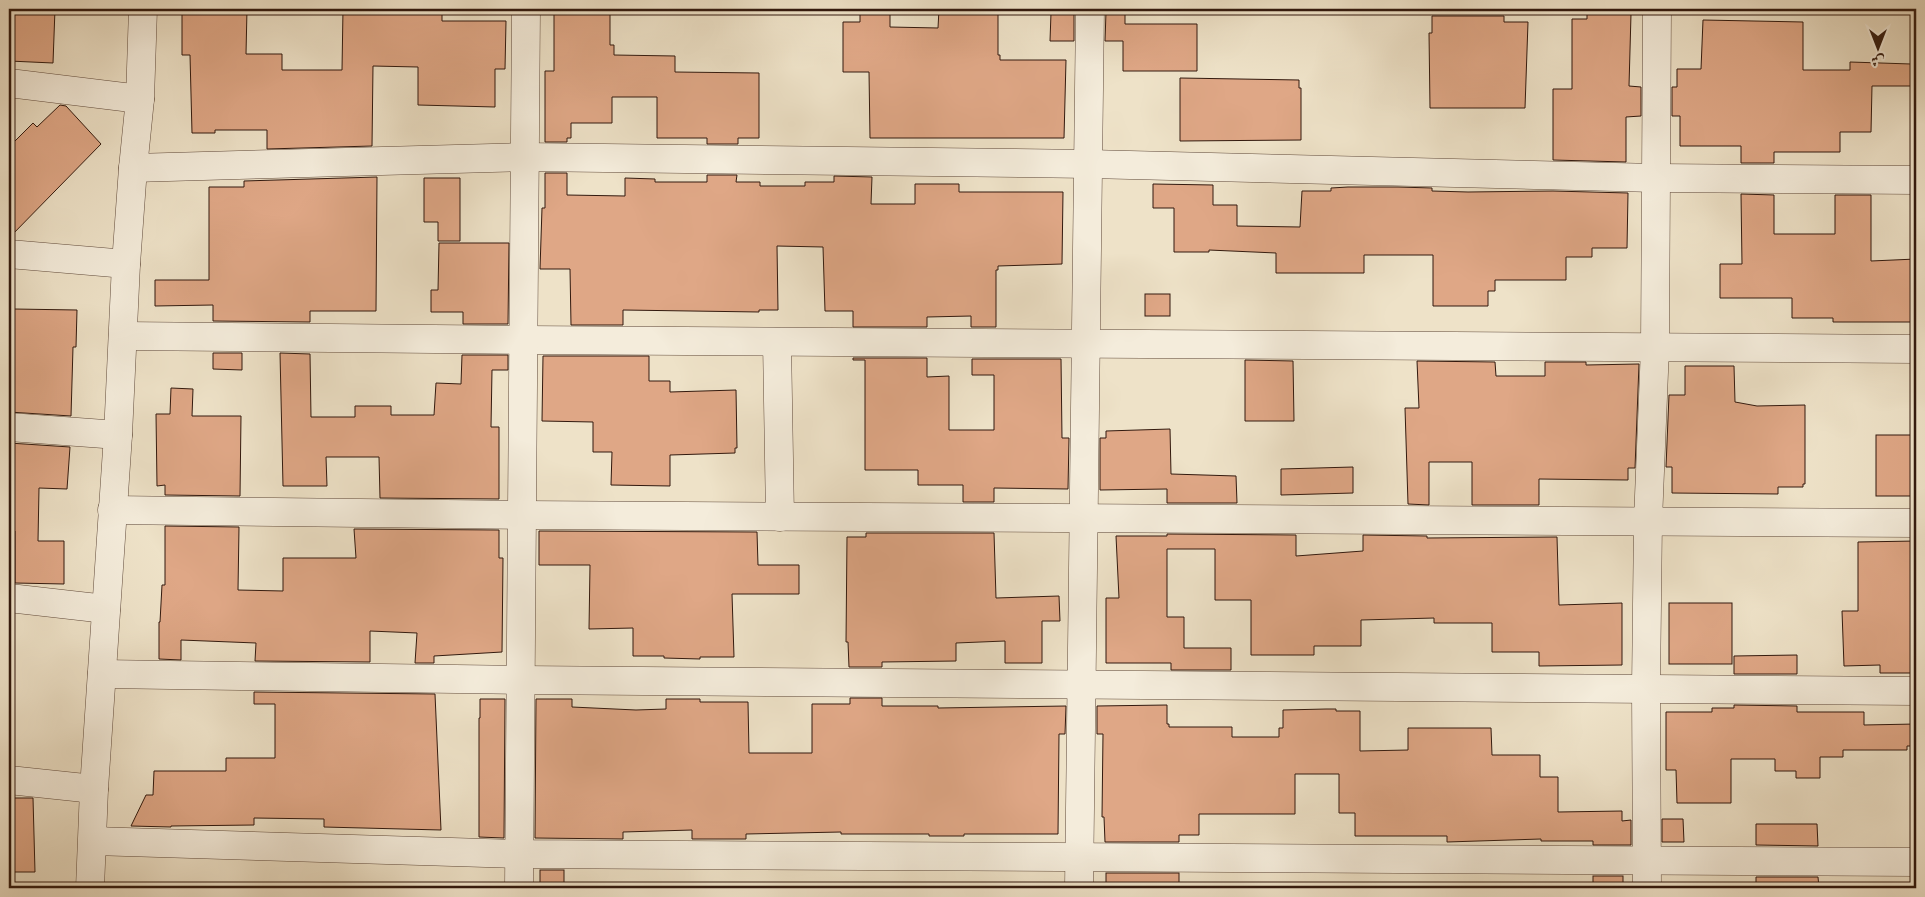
<svg xmlns="http://www.w3.org/2000/svg" width="1925" height="897" viewBox="0 0 1925 897" font-family="'Sorts Mill Goudy',Amiri,serif">
<style>
.building{fill:#dfa786;stroke:#32190e}
.lines{fill:none;stroke-linecap:round;stroke-linejoin:round}
.minor-casing{stroke:#614b3c;stroke-width:29}
.minor{stroke:#f4ecdb;stroke-width:28}
</style>
<rect width="100%" height="100%" fill="#eee2c8"/>
<filter id="stains"><feTurbulence type="fractalNoise" baseFrequency=".004" numOctaves="4"/><feColorMatrix values="0 0 0 0 .2 0 0 0 0 .09 0 0 0 0 .02 0 0 0 .5 -.17"/></filter>
<radialGradient id="worn" r=".72"><stop offset=".6" stop-color="#630" stop-opacity="0"/><stop offset="1" stop-color="#630" stop-opacity=".3"/></radialGradient>
<!-- building -->
<g class="building">
<path d="M11,9H55L53,63L9,61Z"/>
<path d="M182,9H247L246,54H282V70H342L343,9L442,10V21H506L505,69H495V107L418,105V67L373,66L372,146L267,149V130H215V133H192L190,55H182Z"/>
<path d="M554,9H610V45H614V55L675,56V72L759,73V138H738V144H707V138H657V97H612V123H571V138H567V142H545V71H554Z"/>
<path d="M939,9H998V55H1000V60H1066L1064,138H870L869,72H843V22H860V10H890V27L938,28Z"/>
<path d="M1055,9L1074,10V41H1050L1051,13H1055Z"/>
<path d="M1106,12H1125V24H1197V71H1123V41H1105Z"/>
<path d="M1587,14H1631L1629,86L1641,87V116L1626,117V162L1553,160V89H1572V19H1587Z"/>
<path d="M1432,16H1504V22H1528L1525,108H1430L1429,33H1432Z"/>
<path d="M1703,20L1803,22V70H1850V62L1911,64V86H1872L1871,132H1840V152H1774V163H1741V146H1680V116H1672V87H1677V69H1701Z"/>
<path d="M1180,78L1299,80V88H1301V140L1180,141Z"/>
<path d="M60,105L66,106L101,144L9,238V147L33,123L37,127Z"/>
<path d="M545,173H567V195L625,196V178L655,179V182H707V175H737L736,182H760V186H805V182H834V176L872,177L871,204H915V184H959V192H1063L1062,264L998,266V270H996V327H971V316L927,317V327H853V311H825L823,247L777,246L778,310H759V312L623,310V325H571L570,269H540L542,208H545Z"/>
<path d="M377,177L376,311H310V322L213,321V305L155,306V280H209V187H244V181Z"/>
<path d="M424,178H460V241H438V222H424Z"/>
<path d="M1153,184L1213,185V205H1237V226L1300,227L1302,191H1331V188L1348,187H1398L1432,188V191L1468,192L1553,191L1628,193L1627,248H1592V257H1566V280H1495V291H1488V306H1433V255H1364V273H1276V253L1209,250V252H1174V208H1153Z"/>
<path d="M1741,194L1774,195V234H1835V195H1871V261L1916,259V322H1833V318H1792V298H1720V264H1742Z"/>
<path d="M439,243H509L508,324H463V312H431V290H438Z"/>
<rect x="1145" y="294" width="25" height="22"/>
<path d="M14,309L77,310L76,347H73L71,416L9,412V347H12Z"/>
<path d="M213,353H242V370L213,369Z"/>
<path d="M280,353L310,354L311,417H355V406H391V415H434L436,383L461,384L462,355H508V370H492L491,427H499V499L380,498L379,457H326L327,486H283Z"/>
<path d="M543,356H649V381H670V392L736,390L737,448H735V453L670,455V486L611,485L612,452H593V422L542,421Z"/>
<path d="M853,358H927V377L949,376V430H994V375H972V359H1061L1062,438H1069L1068,489L994,488V502H963V485H918V470H865V360H853Z"/>
<path d="M1245,360L1293,361L1294,421H1245Z"/>
<path d="M1417,361L1495,362L1496,376H1545V362H1586V365L1639,364L1635,468H1628V480L1539,479V505H1472V462H1429V505L1408,504L1405,408H1419Z"/>
<path d="M1685,366H1734L1735,402L1757,406L1805,405V484H1803V487H1778V494L1672,493V467H1666L1669,395H1685Z"/>
<path d="M171,388L193,389L192,416H241L240,496L165,495V485L157,486L156,414H170Z"/>
<path d="M1170,429L1171,474L1236,476L1237,503H1167V489L1100,490V438H1106V431Z"/>
<rect x="1876" y="435" width="40" height="61"/>
<path d="M9,443L70,447L67,489L39,488L38,541H64V584L15,583V531H9Z"/>
<path d="M1353,467V493L1281,495V469Z"/>
<path d="M165,526L239,527L238,590L283,591V558H356L354,529L499,530V558H503L502,652L434,656V663H415L417,633L370,631V662L255,661L256,643L181,640V660L159,659V622H160L162,585H165Z"/>
<path d="M539,531L757,532L758,565H799V594H732L734,657H700V659L664,658V656H633V628L589,629L590,565H539Z"/>
<path d="M866,533H994L996,598L1059,596L1060,621H1042V663H1005V641L956,643V661L882,662V667H849L848,642H846L847,537H866Z"/>
<path d="M1167,534L1296,535V556L1363,551V535L1427,536V538L1557,537L1559,605L1622,603V665L1539,666V652H1492V623H1434V618L1361,620V646H1314V655H1251V600H1215V549H1167V617H1184V648H1231V670H1171V663H1106V598H1119L1116,536H1167Z"/>
<path d="M1916,541V673H1880V665L1844,666L1842,611H1858V542Z"/>
<rect x="1669" y="603" width="63" height="61"/>
<path d="M1797,655V674H1734V656Z"/>
<path d="M254,692L435,694L441,830L324,827V819L254,818V825L171,826V827L131,826L146,795H153L154,771H226V758H275V704H254Z"/>
<path d="M850,698H882V706H938V708L1066,706L1065,734H1059L1058,834H964V836H929V834H841V832L746,834V839H692V830L623,832V839L535,838L536,699H572V707L636,710L666,709V699H700V702H748L749,753H812V704H850Z"/>
<path d="M480,699H505L504,838L479,837V718H480Z"/>
<path d="M1167,705V724H1169V727H1232V737H1279V728H1283V710L1326,709H1336V711H1360V751L1408,750V728H1491L1492,755H1540V777H1558V812L1622,811V821L1631,820V845H1593V841H1541V839L1447,842V836H1355V813H1339V774H1295V814H1199V835H1179V842H1105L1104,817H1102L1103,734H1097V706Z"/>
<path d="M1734,705L1797,706V712H1864V725L1916,724V746H1907V750H1843V757H1820V778H1796V771H1775V759H1731V803H1677L1676,770H1666V712H1712V708H1734Z"/>
<path d="M9,798H33L35,872H9Z"/>
<path d="M1662,819H1683L1684,842H1662Z"/>
<path d="M1756,824H1817L1818,846L1756,845Z"/>
<rect x="540" y="870" width="24" height="18"/>
<rect x="1106" y="873" width="73" height="15"/>
<rect x="1593" y="876" width="30" height="12"/>
<path d="M1756,877H1818L1819,888H1756Z"/>
</g>
<g class="lines">
<defs>
<g id="minor">
<path d="M9,83L140,99"/>
<path d="M133,168L525,157L1089,164L1656,178L1916,180"/>
<path d="M9,254L126,264"/>
<path d="M123,336L523,340L1916,349"/>
<path d="M777,342L780,517"/>
<path d="M9,427L118,435"/>
<path d="M112,510L522,515L1916,523"/>
<path d="M9,598L106,609"/>
<path d="M102,674L521,680L1916,691"/>
<path d="M9,780L94,789"/>
<path d="M93,841L519,854L1916,862"/>
<path d="M90,888L94,789L118,435L126,264L133,168L140,99L143,9"/>
<path d="M519,888L526,9"/>
<path d="M1079,888L1090,9"/>
<path d="M1647,888L1646,687L1648,521L1655,347L1657,9"/>
</g>
</defs>
<!-- minor casing -->
<use href="#minor" class="minor-casing"/>
<!-- minor -->
<use href="#minor" class="minor"/>
</g>
<!-- margin -->
<rect width="1925" height="897" fill="none" stroke="#eee2c8" stroke-width="30"/>
<rect x="10" y="10" width="1905" height="877" fill="none" stroke="#32190e" stroke-width="2.5"/>
<rect x="15" y="15" width="1895" height="867" fill="none" stroke="#32190e"/>
<!-- north arrow -->
<g transform="translate(1878 48) rotate(180)" stroke="#f4ecdb" stroke-width="4" paint-order="stroke">
<path d="M0-4L9 19L0 12L-9 19Z" fill="#32190e"/>
<text y="-8" font-size="14" font-weight="bold" text-anchor="middle" fill="#32190e">ش</text>
</g>
<rect width="100%" height="100%" filter="url(#stains)"/>
<rect width="100%" height="100%" fill="url(#worn)"/>
</svg>
